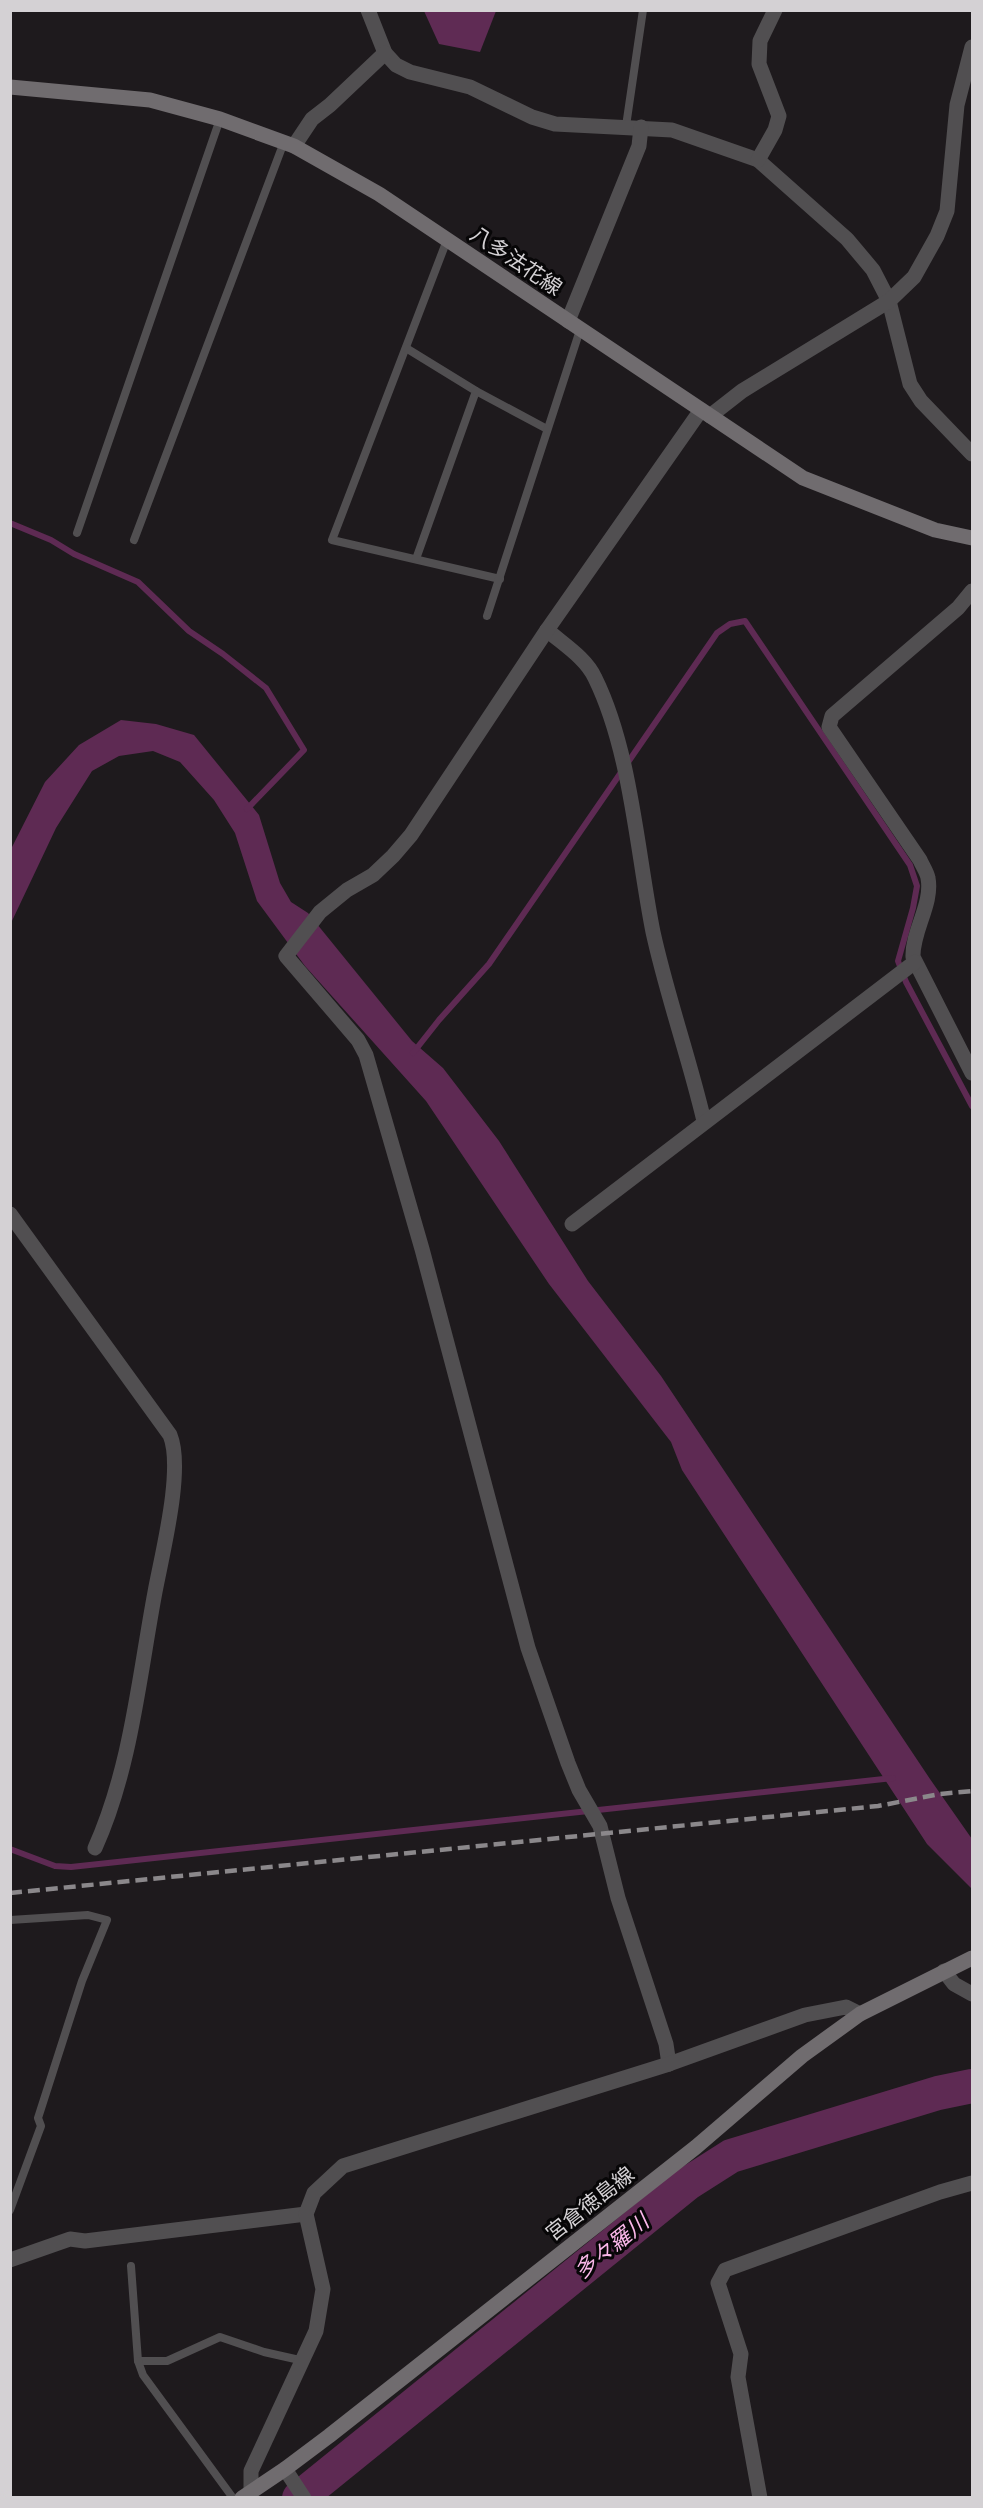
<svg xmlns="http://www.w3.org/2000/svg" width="983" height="2508" viewBox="0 0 983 2508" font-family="Figtree,'Noto Sans JP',sans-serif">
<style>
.forest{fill:#5f2b54}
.water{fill:#5e2a53}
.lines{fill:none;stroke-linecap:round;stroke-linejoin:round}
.stream{stroke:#5e2a53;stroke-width:6}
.river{stroke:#5e2a53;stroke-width:34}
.service{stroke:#514f51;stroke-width:8}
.minor{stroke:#514f51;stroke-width:15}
.tertiary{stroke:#514f51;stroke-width:15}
.secondary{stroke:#706c6f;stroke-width:15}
.rail{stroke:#8b888b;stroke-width:4.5;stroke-dasharray:12 6;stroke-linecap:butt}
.labels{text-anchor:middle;stroke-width:6;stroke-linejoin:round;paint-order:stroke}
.street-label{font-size:21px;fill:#d4d1d4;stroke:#070607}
.water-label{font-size:22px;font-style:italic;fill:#fab7e9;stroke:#070607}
</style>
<rect width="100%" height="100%" fill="#1e1a1d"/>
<!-- forest -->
<path class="forest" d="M424,11H496L480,52L439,44Z"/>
<!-- water -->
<path class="water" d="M121,720L156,724L194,735L259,815L280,883L291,902L308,913L412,1041L443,1068L499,1141L588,1281L661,1376L930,1779L972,1839V1889L927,1844L682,1470L671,1442L549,1284L426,1101L305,966L257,901L235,833L214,800L180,762L153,751L119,756L92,771L56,828L11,923V849L45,782L79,745Z"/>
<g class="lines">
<!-- stream -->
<g class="stream">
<path d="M10,523L51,540L74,554L138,582L189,631L223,654L266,688L304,750L247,809"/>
<path d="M413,1053L439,1020L489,964L717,633L730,624L745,621L910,865L917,886L913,908L898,961L906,982L972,1106"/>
<path d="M10,1849L55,1866L71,1867L893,1778"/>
</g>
<!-- river -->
<path class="river" d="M299,2498L687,2184L731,2156L938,2093L972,2086"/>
<!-- service -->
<g class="service">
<path d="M626,126L643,10"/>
<path d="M447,240L332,540L500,579"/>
<path d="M406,348L476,391L416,559"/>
<path d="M476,391L547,429"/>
<path d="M77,533L220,119"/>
<path d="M134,540L284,142"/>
<path d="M487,616L580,330"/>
<path d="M10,1920L88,1915L107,1920L82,1981L38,2118L41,2126L10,2210"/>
<path d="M131,2266L138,2361H167L220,2337L264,2352L304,2361"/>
<path d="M138,2361L143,2375L233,2498"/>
</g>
<!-- minor -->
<g class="minor">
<path d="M368,10L385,53L396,65L410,72L470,87L532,117L555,124L672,130L758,160L847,239L873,270L889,301L910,384L921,401L972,454"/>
<path d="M294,146L312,119L330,105L385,53"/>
<path d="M758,160L775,130L779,116L759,64L760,41L775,10"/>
<path d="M568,321L639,146L641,127"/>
<path d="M710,416L742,391L889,301L914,277L937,236L947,211L957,105L972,47"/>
<path d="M972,591L958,608L832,716L829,727L920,860C922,865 927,872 928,878C933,904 912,931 913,957L972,1073"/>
<path d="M547,630C563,644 586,658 595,678C631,751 637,852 653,932C667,996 689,1057 704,1121"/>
<path d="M10,1214L170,1435C184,1469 162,1554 155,1592C139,1677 131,1768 95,1848"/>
<path d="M572,1224L915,962"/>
<path d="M944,1971L954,1984L972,1994"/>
<path d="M669,2064L666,2044L618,1898L600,1826L579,1790L568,1763L528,1648L422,1249L366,1055L358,1040L286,956L320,912L347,890L373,875L393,856L411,835L547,630L701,410"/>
<path d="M10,2260L70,2239L85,2241L306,2214"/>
<path d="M251,2491V2471L316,2331L323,2289L306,2214L314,2193L343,2166L669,2064L805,2015L846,2007L860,2014"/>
<path d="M760,2498L738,2377L741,2354L718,2283L725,2270L940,2192L972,2183"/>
</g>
<!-- tertiary -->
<path class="tertiary" d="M285,2469L304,2498"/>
<!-- secondary -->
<g class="secondary">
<path d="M10,87L150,100L220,119L294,146L379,194L803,478L935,530L972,538"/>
<path d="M242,2498L285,2469L329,2436L696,2147L802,2056L860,2014L972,1958"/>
</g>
<!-- rail -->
<path class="rail" d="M10,1893L878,1806L940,1794L972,1791"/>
</g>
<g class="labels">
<!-- street labels -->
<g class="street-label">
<text transform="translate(516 261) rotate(34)" y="7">八多法花線</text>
<text transform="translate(590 2204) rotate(-38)" y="7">宮倉徳島線</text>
</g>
<!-- water labels -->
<g class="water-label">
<text transform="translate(611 2246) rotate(-39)" y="8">多々羅川</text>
</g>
</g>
<!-- border -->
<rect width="983" height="2508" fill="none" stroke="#d4d1d4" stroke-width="24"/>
</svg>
